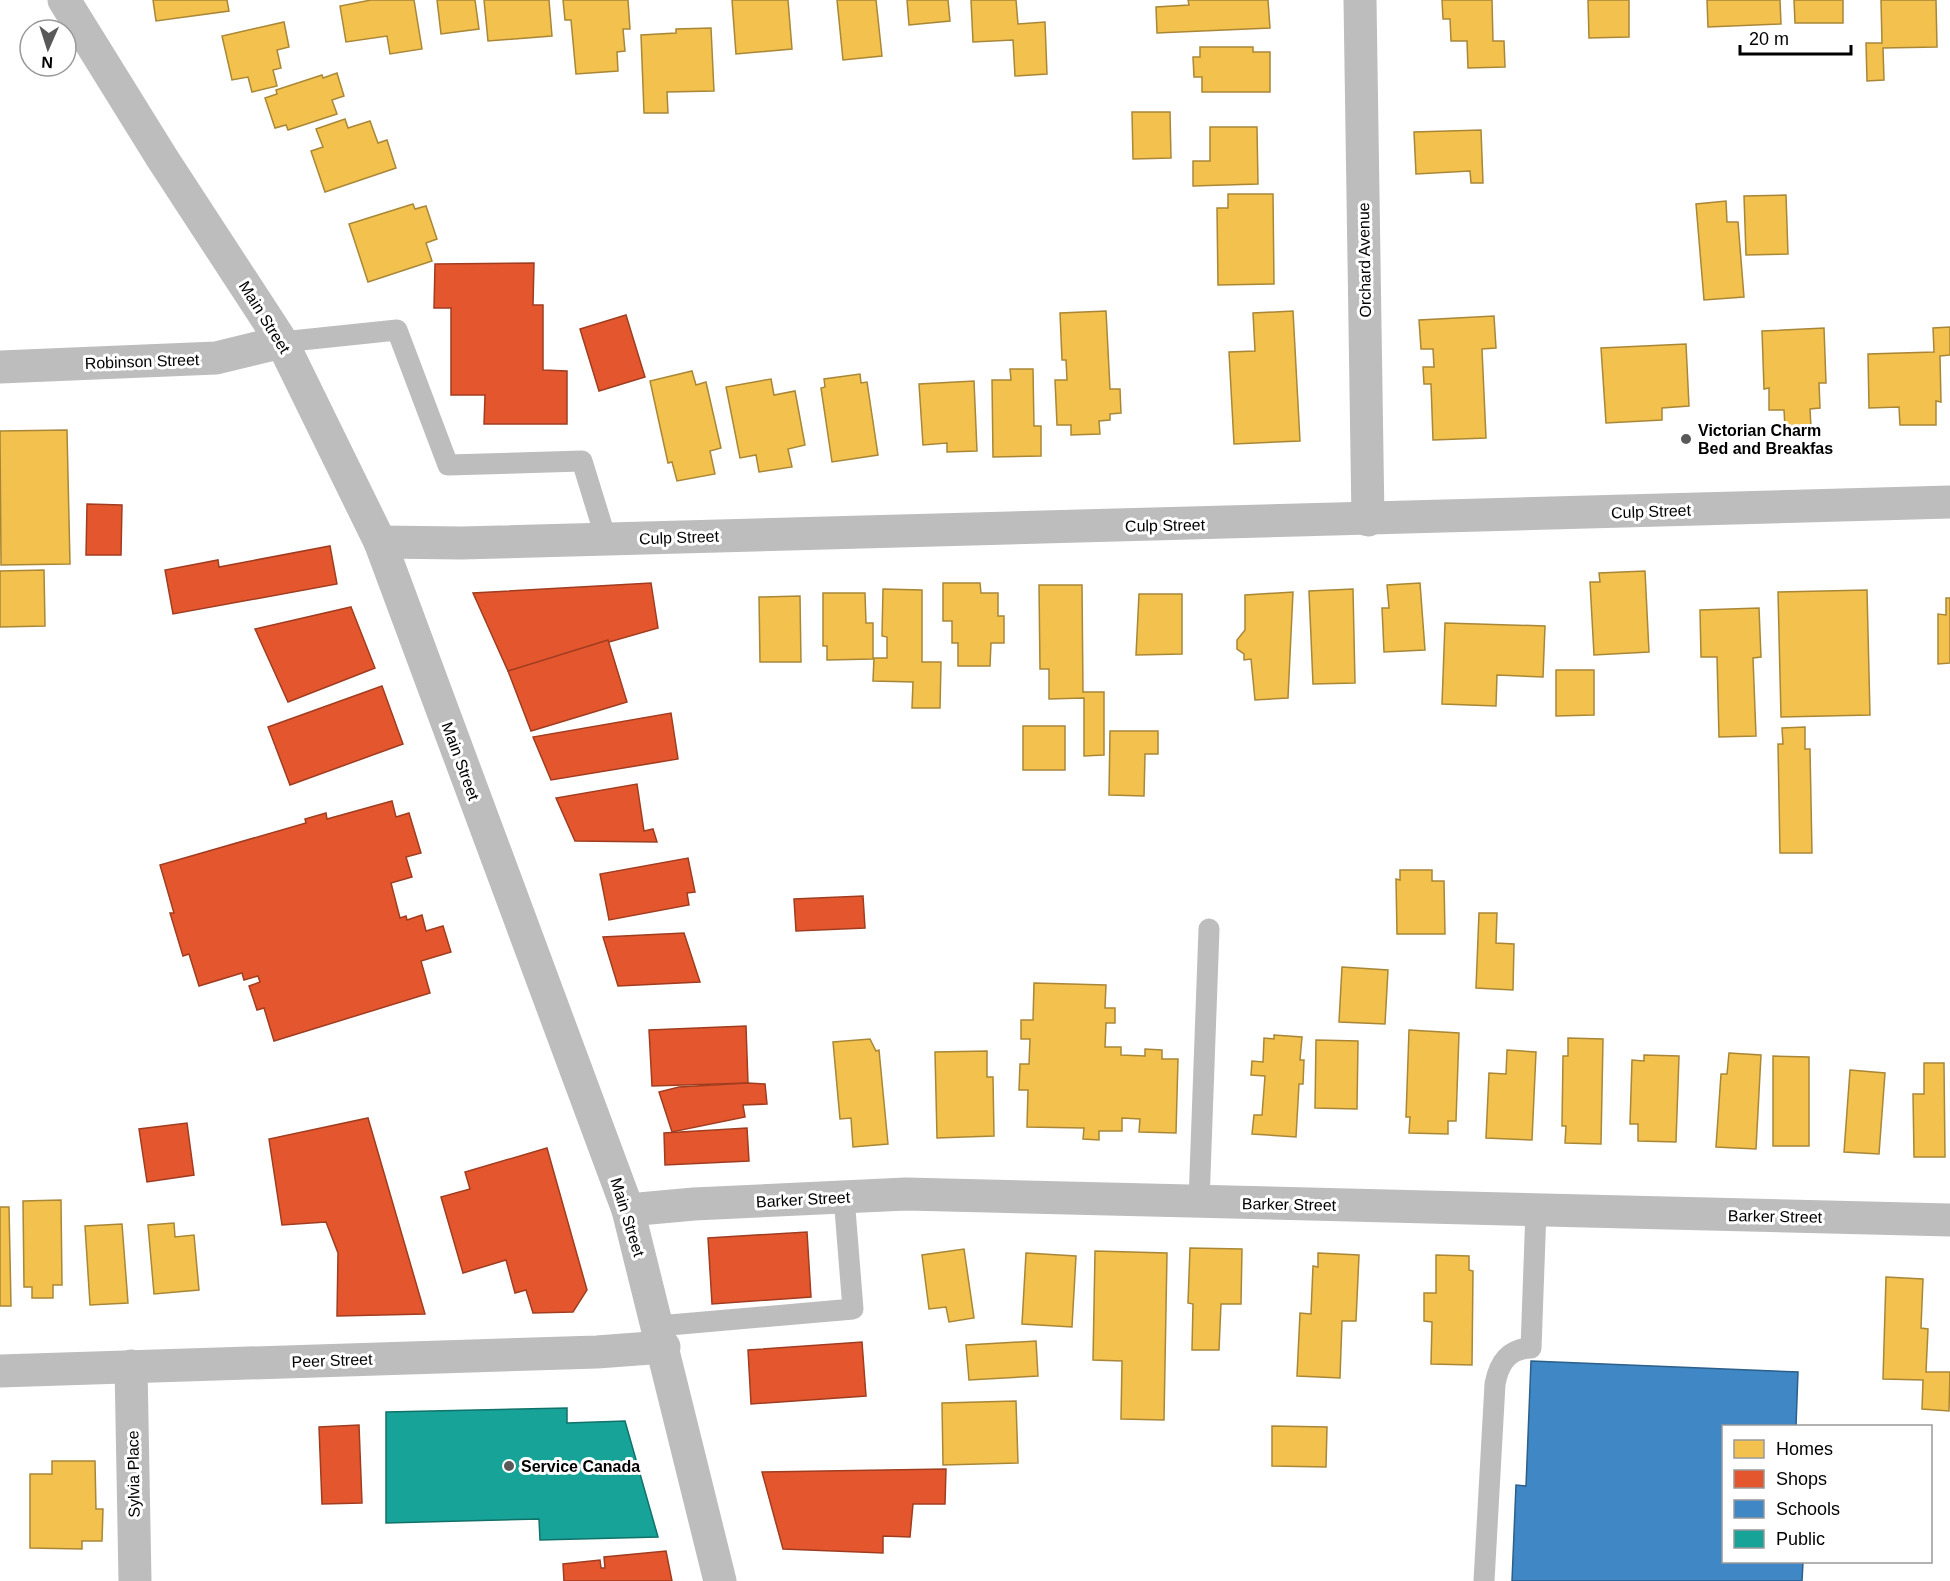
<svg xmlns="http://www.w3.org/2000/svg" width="1950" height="1581" viewBox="0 0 1950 1581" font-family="Arial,sans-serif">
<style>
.homes{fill:#f2c14e;stroke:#a98737;stroke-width:1.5}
.shops{fill:#e4572e;stroke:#a03d20;stroke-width:1.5}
.schools{fill:#3f88c5;stroke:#2c5f8a;stroke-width:1.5}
.public{fill:#17a398;stroke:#10726a;stroke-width:1.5}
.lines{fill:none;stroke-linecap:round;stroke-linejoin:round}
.service{stroke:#bdbdbd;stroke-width:21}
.minor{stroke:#bdbdbd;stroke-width:33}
.tertiary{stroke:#bdbdbd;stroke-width:33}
.poi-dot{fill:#595959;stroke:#fff;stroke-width:2}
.labels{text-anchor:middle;stroke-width:6;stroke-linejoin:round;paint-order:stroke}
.street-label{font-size:16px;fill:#000;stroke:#fff}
.poi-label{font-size:16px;font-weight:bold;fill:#000;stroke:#fff;text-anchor:start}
</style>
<rect width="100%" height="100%" fill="#fff"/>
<!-- homes -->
<g class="homes">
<path d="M153,0H227L229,11L156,21Z"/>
<path d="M414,0L422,49L390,54L387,36L346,42L340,6L371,0Z"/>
<path d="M437,0H475L479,29L441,34Z"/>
<path d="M484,0H549L552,36L488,41Z"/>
<path d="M563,0H628L630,29H623L625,51L617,52L618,71L576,74L571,20H565Z"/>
<path d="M732,0H788L792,49L736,54Z"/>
<path d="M837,0H876L882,56L843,60Z"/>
<path d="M907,0H948L950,21L909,25Z"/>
<path d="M971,0H1016L1018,24L1045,22L1047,74L1015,76L1013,40L973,42Z"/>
<path d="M1188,0H1268L1270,28L1157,33L1156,7L1189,5Z"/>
<path d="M1442,0H1492L1493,41H1504L1505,67L1468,68L1467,41H1451L1450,19H1443Z"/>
<path d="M1588,0H1629V37L1589,38Z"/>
<path d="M1707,0H1780L1781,24L1708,27Z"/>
<path d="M1794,0H1843V23H1795Z"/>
<path d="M1881,0H1936L1937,47L1883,48L1884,80L1867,81L1866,43H1882Z"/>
<path d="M284,22L289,47L277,50L281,68L273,70L277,86L252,92L248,77L232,80L222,36Z"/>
<path d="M711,28L714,91L667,92L668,113H644L641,35L676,33V29Z"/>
<path d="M1200,47H1253V52H1270V92H1202V77H1194L1193,57H1200Z"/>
<path d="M337,73L344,96L332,100L337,114L288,130L286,125L275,128L265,98L277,94L276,90L322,75L323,78Z"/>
<path d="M1132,112H1170L1171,158L1133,159Z"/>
<path d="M345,119L348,128L370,121L378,143L387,140L396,168L325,192L311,151L323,147L316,129Z"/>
<path d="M1210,127H1257L1258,184L1193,186V161H1210Z"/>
<path d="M1481,130L1483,183H1471L1470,171L1416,174L1414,132Z"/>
<path d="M1228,194H1273L1274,284L1218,285L1217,208H1228Z"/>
<path d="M1786,195L1788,254L1746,255L1744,196Z"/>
<path d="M1726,201L1727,222H1738L1744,297L1704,300L1696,204Z"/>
<path d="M413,204L415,209L426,206L437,239L426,243L432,261L368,282L349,224Z"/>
<path d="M1106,311L1110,389H1120L1121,413L1110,414V420L1099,421L1100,434L1071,435V425H1057L1055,380H1067L1066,360H1062L1060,313Z"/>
<path d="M1293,311L1300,441L1234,444L1229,352L1255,351L1253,313Z"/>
<path d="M1494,316L1496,348L1482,349L1486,438L1433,440L1431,384H1424L1423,367H1434L1433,349H1421L1419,320Z"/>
<path d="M1950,327V355L1940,356L1941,402L1936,401V425H1900L1899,407L1869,408L1868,354L1934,352L1933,328Z"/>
<path d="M1824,328L1826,383H1819L1820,408L1810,409L1811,427L1785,428L1784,410H1769V388L1764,389L1762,331Z"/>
<path d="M1686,344L1689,406L1662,408V420L1606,423L1601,348Z"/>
<path d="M1010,369H1033L1034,426H1041V456L993,457L992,380H1011Z"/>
<path d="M692,371L696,385L706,382L721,448L710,451L715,474L677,481L672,462L668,463L650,381Z"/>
<path d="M860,374L861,383L867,382L878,455L832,462L821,388L825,387L824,379Z"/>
<path d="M771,379L774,395L795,391L805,445L788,449L792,467L759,472L756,455L740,458L726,387Z"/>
<path d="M974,381L977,451L947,452V443L923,445L919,384Z"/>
<path d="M67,430L70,564L1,565L0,431Z"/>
<path d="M44,570L45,626L0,627V571Z"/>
<path d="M1645,571L1649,652L1594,655L1590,582H1600L1599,573Z"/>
<path d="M943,583H980L981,593H998V616H1004V643H991L990,666H958V643H952V621H943Z"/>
<path d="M1420,583L1425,650L1384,652L1382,608H1389L1387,585Z"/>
<path d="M1039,585H1082L1083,692H1104V755L1084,756V698L1049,699V669H1040Z"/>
<path d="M883,589L922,590V662H941L940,708H912L913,682L873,681L874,658H887V637L882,636Z"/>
<path d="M1353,589L1355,683L1313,684L1309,591Z"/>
<path d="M1867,590L1870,715L1781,717L1778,592Z"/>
<path d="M1293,592L1288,698L1255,700L1251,659L1244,660V654L1237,649V640L1245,630V595Z"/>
<path d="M823,593H865L866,623H873V659L827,660V646H823Z"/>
<path d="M1139,594H1182V654L1136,655Z"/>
<path d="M800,596L801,662H760L759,597Z"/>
<path d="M1946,598H1950V663L1938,664V614L1946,615Z"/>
<path d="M1759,608L1761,657L1753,658L1756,736L1719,737L1717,657H1701L1700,610Z"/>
<path d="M1445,623L1545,626L1543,677L1497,675L1496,706L1442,704Z"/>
<path d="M1556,670H1594V715L1556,716Z"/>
<rect x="1023" y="726" width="42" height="44"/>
<path d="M1805,727V749H1810L1812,853H1780L1778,744H1783L1782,728Z"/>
<path d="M1110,731H1158V754H1145L1144,796L1109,795Z"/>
<path d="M1400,870H1432V881H1444L1445,934H1397L1396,879L1400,880Z"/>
<path d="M1479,913H1497L1496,943L1514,944L1513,990L1476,988Z"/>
<path d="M1342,967L1388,970L1385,1024L1339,1022Z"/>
<path d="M1034,983L1106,985L1105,1008H1115V1023H1106L1105,1047H1121V1055L1145,1056V1049L1162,1050V1059H1178L1176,1133L1139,1132L1140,1119L1122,1118V1131H1099V1140L1083,1139L1084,1128L1027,1127L1028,1090H1019L1020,1064H1029L1030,1039H1021V1020H1033Z"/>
<path d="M1409,1030L1459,1033L1456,1121H1448V1134L1409,1133L1410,1117H1406Z"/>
<path d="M1274,1035L1302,1037L1300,1060H1304L1303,1084H1299L1296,1137L1252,1134L1254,1115H1262L1265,1076L1251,1075L1252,1061L1263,1062L1264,1038L1274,1039Z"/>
<path d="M1568,1038L1603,1039L1601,1144L1565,1143L1566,1126H1562L1563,1056H1568Z"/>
<path d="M870,1039L876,1051L879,1050L888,1144L853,1147L851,1118L840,1119L833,1042Z"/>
<path d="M1316,1040L1358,1041L1357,1109L1315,1108Z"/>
<path d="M1507,1050L1536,1052L1532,1140L1486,1138L1489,1073L1506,1074Z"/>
<path d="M987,1051V1077H993L994,1136L937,1138L935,1052Z"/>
<path d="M1729,1053L1761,1055L1756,1149L1716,1147L1721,1074H1727Z"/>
<path d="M1644,1055L1679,1056L1676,1142L1638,1141V1124H1630L1632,1060L1644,1061Z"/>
<path d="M1773,1056L1809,1057V1146H1773Z"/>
<path d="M1924,1063H1944L1945,1157H1914L1913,1094H1924Z"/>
<path d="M1850,1070L1885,1073L1879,1154L1844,1152Z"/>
<path d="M61,1200L62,1285H53V1298H32V1287H24L23,1201Z"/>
<path d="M0,1207H9L11,1306H0Z"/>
<path d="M174,1223L175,1237L194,1235L199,1290L154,1294L148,1225Z"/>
<path d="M122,1224L128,1303L90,1305L85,1226Z"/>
<path d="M1190,1248L1242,1249L1241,1304H1221L1219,1350H1192L1193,1304L1188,1303Z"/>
<path d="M964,1249L974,1318L949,1322L946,1307L929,1309L922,1255Z"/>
<path d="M1095,1251L1167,1253L1164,1420L1121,1419L1122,1361L1093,1360Z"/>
<path d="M1026,1253L1076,1256L1072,1327L1022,1324Z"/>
<path d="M1318,1253L1359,1255L1356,1321H1342L1340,1378L1297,1376L1300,1313L1311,1314L1313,1266L1318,1267Z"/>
<path d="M1436,1255L1469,1256V1270L1473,1271L1472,1365L1431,1364L1432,1322L1424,1321V1293H1436Z"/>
<path d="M1886,1277L1923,1279L1921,1328L1928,1329L1926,1372H1950L1949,1411L1922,1409L1923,1380L1883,1379Z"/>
<path d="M1036,1341L1038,1376L969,1380L966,1345Z"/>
<path d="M1016,1401L1018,1463L943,1465L942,1403Z"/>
<path d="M1272,1426L1327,1427L1326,1467L1272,1466Z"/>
<path d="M52,1461H95L96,1509H103L102,1541H82V1549L30,1548V1474H52Z"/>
</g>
<!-- shops -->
<g class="shops">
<path d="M534,263L533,305H543V370L567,371V424H484L485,395H451V308H434L435,264Z"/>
<path d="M626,315L645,377L599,391L580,329Z"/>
<path d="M87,504L122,505L121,555H86Z"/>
<path d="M330,546L337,584L173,614L165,570L218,560L219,567Z"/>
<path d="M651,583L658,628L508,671L473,593Z"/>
<path d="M351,607L375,668L288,702L255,629Z"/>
<path d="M608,640L627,702L531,731L508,671Z"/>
<path d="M382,686L403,744L290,785L268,727Z"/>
<path d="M671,713L678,759L551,780L533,737Z"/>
<path d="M637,784L644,831L653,829L657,842L575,841L556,798Z"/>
<path d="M392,801L396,817L409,813L421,853L406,857L412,877L391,883L400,918L406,916L407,920L422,915L426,931L443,926L451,952L421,961L430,993L274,1041L264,1008L257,1010L249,986L260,982L258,976L244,980L242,973L199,986L189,954L183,956L170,913H174L160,865L306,823L305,819L326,813L327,819Z"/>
<path d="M688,858L695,892L687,893L689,905L609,920L600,874Z"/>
<path d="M863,896L865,928L796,931L794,899Z"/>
<path d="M684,933L700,982L618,986L603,937Z"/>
<path d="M746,1026L748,1083L652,1086L649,1030Z"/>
<path d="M748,1083L765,1084L767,1104L743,1105L745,1117L672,1132L659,1092L679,1087Z"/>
<path d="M368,1118L425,1314L337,1316L338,1253L326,1222L282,1225L269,1139Z"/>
<path d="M187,1123L194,1175L147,1182L139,1129Z"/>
<path d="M747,1128L749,1161L665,1165L664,1133Z"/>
<path d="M547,1148L587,1290L573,1312L533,1313L526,1290L515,1293L506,1260L463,1273L441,1197L470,1189L465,1172Z"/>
<path d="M807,1232L811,1297L712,1304L708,1238Z"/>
<path d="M862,1342L866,1396L751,1404L748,1350Z"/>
<path d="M359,1425L362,1503L322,1504L319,1427Z"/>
<path d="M946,1469L945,1504H913L910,1537L883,1536V1553L783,1549L762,1472Z"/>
<path d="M666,1551L672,1581H564L563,1564L600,1560L601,1568H605L604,1557Z"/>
</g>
<!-- schools -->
<path class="schools" d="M1531,1361L1798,1372L1796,1426H1724V1562H1803L1802,1581H1512L1516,1485L1526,1486Z"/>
<!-- public -->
<path class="public" d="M567,1408V1423L625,1421L658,1537L540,1540L539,1519L386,1523V1412Z"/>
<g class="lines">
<!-- service -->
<g class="service">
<path d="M282,342L397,330L448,465L582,461L606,539"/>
<path d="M1199,1202L1209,929"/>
<path d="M658,1326L853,1309L844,1197"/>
<path d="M1484,1581L1495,1384C1499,1363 1508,1349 1531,1348L1536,1210"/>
</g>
<!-- minor -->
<g class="minor">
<path d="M1360,0L1368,520"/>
<path d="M0,367L216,358L282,342"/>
<path d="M380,542L461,543L1950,502"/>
<path d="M628,1210L694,1204L906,1194L1950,1220"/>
<path d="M131,1366L135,1581"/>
<path d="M0,1371L597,1352L664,1347"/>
</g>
<!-- tertiary -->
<path class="tertiary" d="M64,0L162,158L282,342L380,542L628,1210L720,1581"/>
</g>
<!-- markers -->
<g class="poi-dot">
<circle cx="1686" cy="439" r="6"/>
<circle cx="509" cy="1466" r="6"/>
</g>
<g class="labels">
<!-- street labels -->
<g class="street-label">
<text transform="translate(1364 260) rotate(-91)" y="6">Orchard Avenue</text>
<text transform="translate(265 317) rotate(58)" y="6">Main Street</text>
<text transform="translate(142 361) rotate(-2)" y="6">Robinson Street</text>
<text transform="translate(1651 511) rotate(-2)" y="6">Culp Street</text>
<text transform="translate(1165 525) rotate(-1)" y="6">Culp Street</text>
<text transform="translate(679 537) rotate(-2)" y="6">Culp Street</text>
<text transform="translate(461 761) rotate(70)" y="6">Main Street</text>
<text transform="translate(803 1199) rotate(-3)" y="6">Barker Street</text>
<text transform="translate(1289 1204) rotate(1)" y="6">Barker Street</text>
<text transform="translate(1775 1216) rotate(1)" y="6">Barker Street</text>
<text transform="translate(628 1217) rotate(73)" y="6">Main Street</text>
<text transform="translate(332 1360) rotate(-2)" y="6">Peer Street</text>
<text transform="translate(133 1474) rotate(-91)" y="6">Sylvia Place</text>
</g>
<!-- poi labels -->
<g class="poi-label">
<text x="1698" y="436">Victorian Charm<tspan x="1698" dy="18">Bed and Breakfas</tspan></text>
<text x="521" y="1472">Service Canada</text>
</g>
</g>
<!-- legend -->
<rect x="1722" y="1425" width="210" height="138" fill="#ffffff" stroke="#999999" stroke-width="1.5"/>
<rect x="1734" y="1440" width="30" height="18" fill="#f2c14e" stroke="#999999" stroke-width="1.5"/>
<text x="1776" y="1455" font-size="18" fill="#000000">Homes</text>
<rect x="1734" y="1470" width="30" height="18" fill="#e4572e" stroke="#999999" stroke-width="1.5"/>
<text x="1776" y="1485" font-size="18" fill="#000000">Shops</text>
<rect x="1734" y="1500" width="30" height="18" fill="#3f88c5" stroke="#999999" stroke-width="1.5"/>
<text x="1776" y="1515" font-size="18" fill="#000000">Schools</text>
<rect x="1734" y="1530" width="30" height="18" fill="#17a398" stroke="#999999" stroke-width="1.5"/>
<text x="1776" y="1545" font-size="18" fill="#000000">Public</text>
<!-- north arrow -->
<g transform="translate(48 48) rotate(183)"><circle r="28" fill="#ffffff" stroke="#999999" stroke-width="1.5"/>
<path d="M0-4.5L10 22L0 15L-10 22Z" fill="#595959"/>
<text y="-9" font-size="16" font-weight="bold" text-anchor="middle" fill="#000000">N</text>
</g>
<!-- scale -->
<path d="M1740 45v9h111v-9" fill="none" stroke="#000000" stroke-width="3"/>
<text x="1749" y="45" font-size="18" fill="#000000" stroke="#ffffff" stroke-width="4.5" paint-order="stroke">20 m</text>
</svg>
